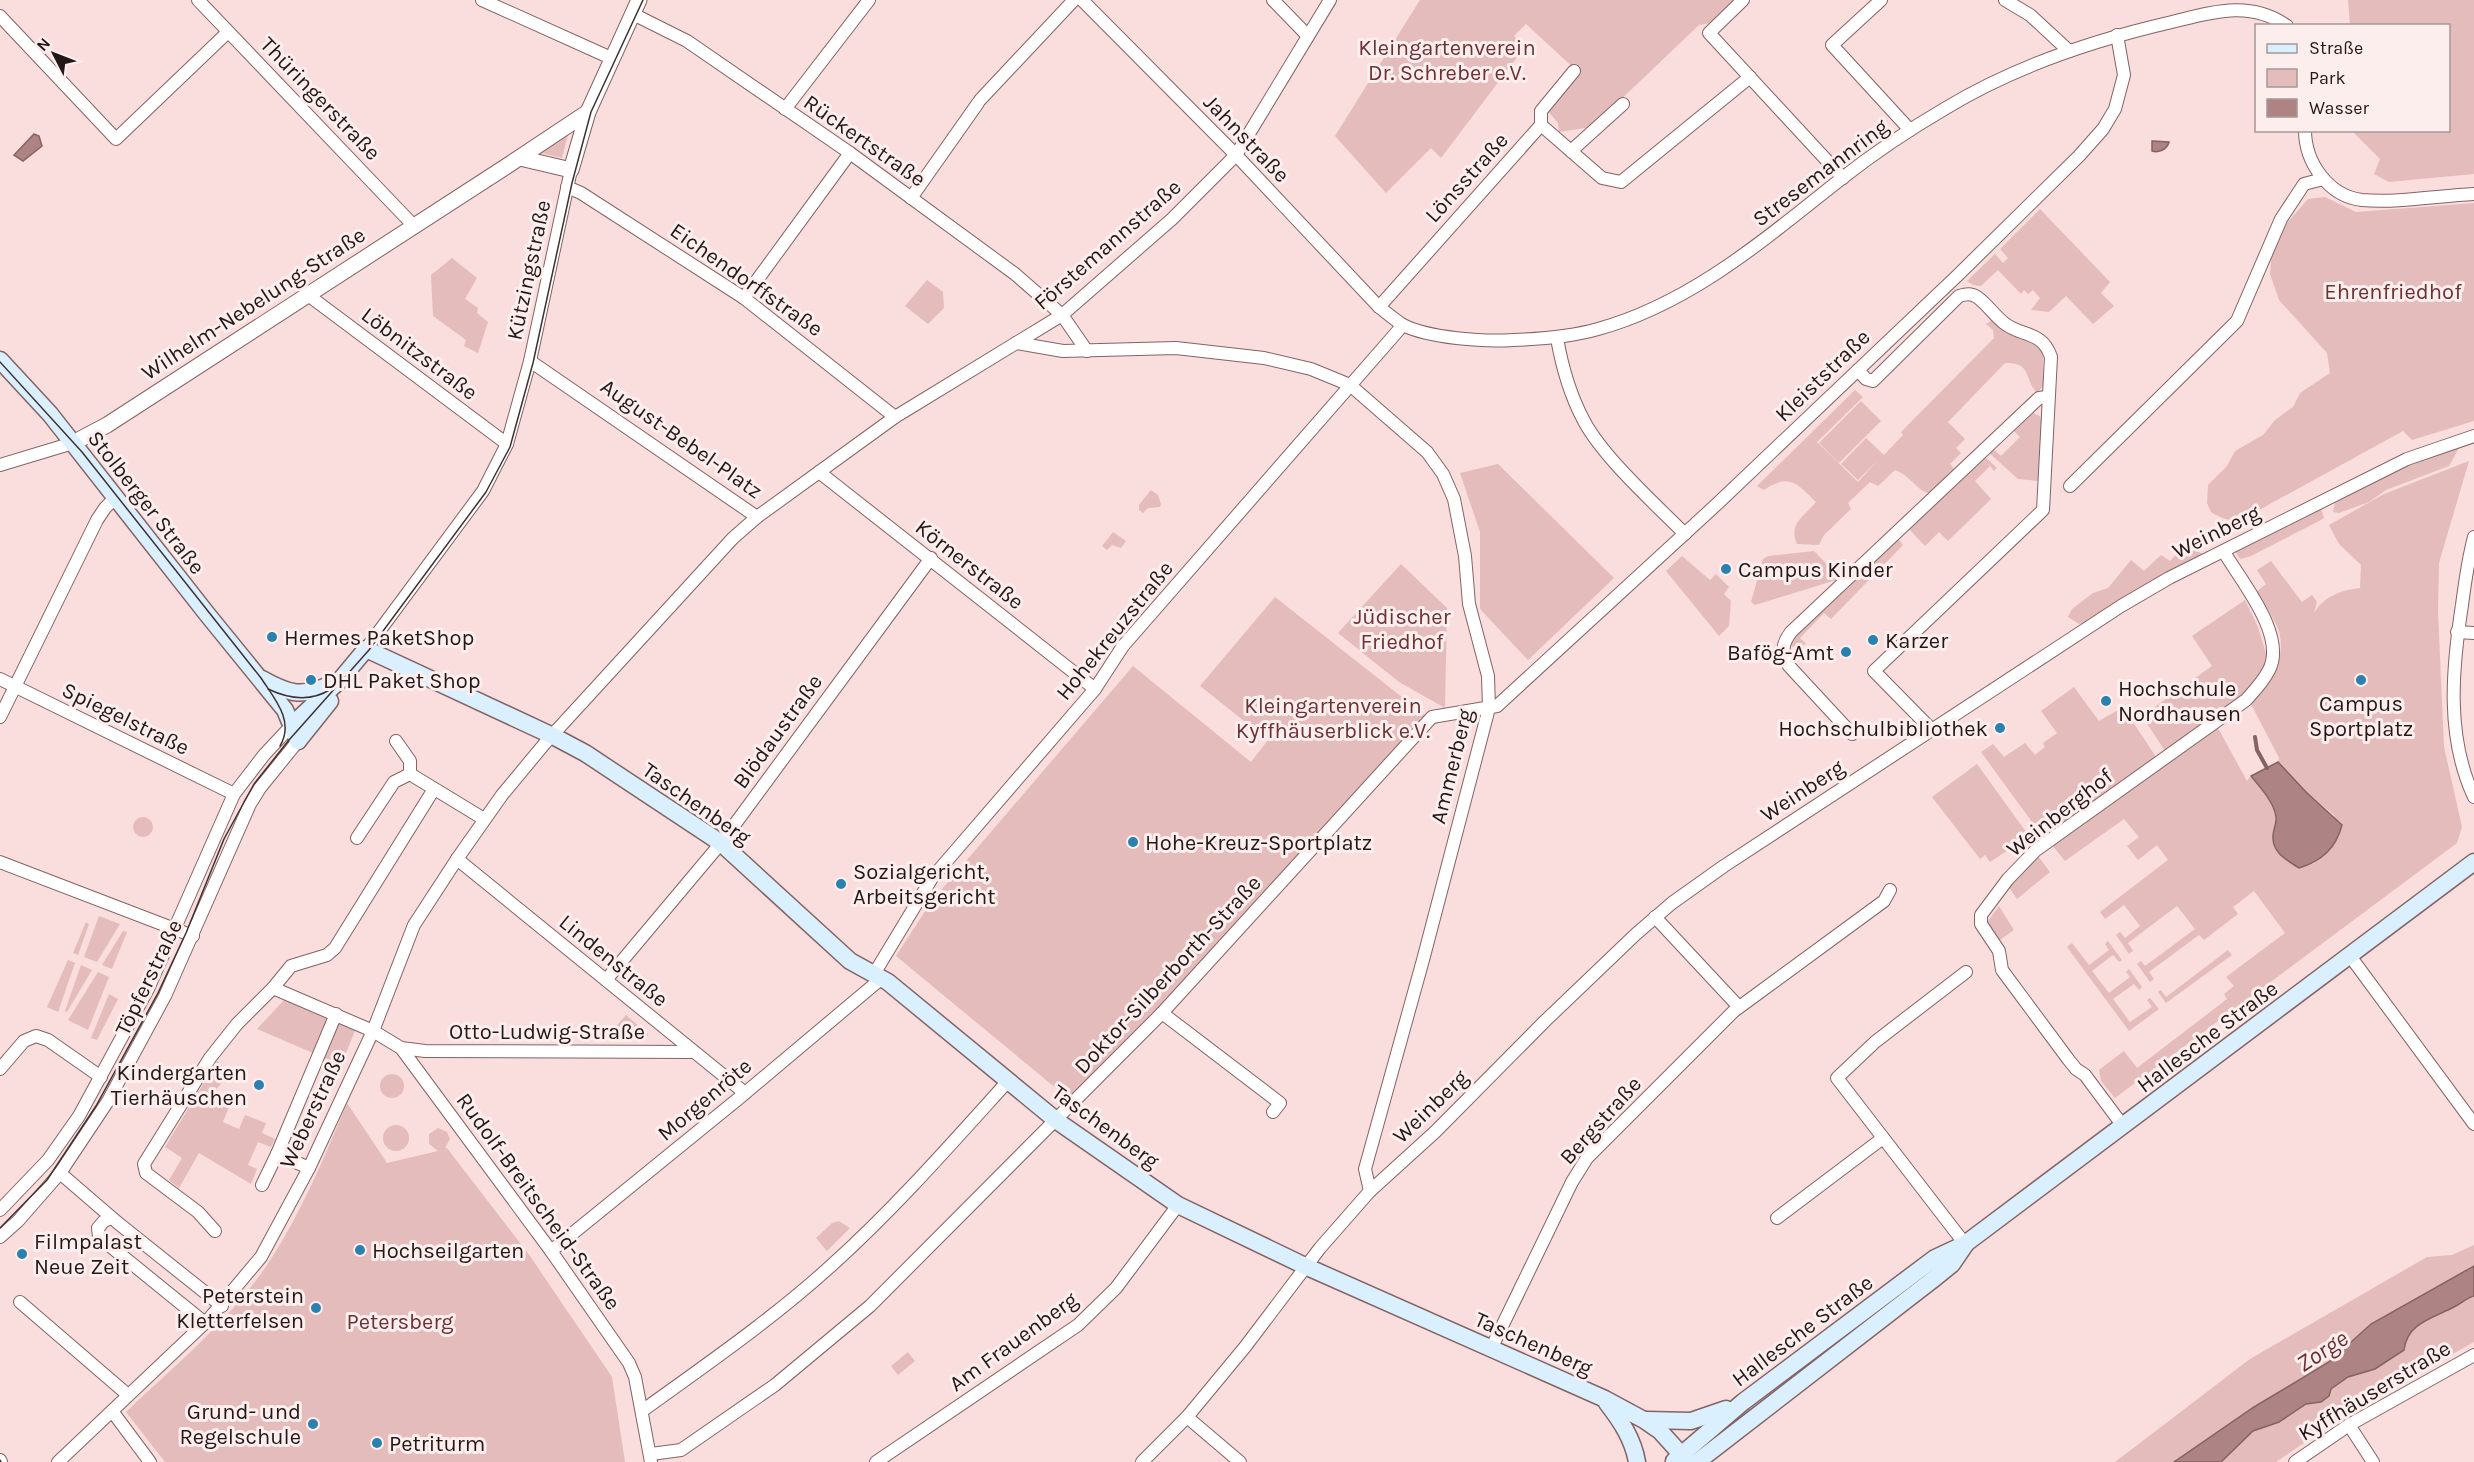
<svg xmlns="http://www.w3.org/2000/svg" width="2474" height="1462" viewBox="0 0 2474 1462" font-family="Karla,sans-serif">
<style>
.green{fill:#e5bcbc}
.water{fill:#ad8383;stroke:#846363;stroke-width:1.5}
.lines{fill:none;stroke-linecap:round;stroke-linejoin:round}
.stream{stroke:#846363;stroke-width:4}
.minor-casing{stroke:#836363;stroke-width:14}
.tertiary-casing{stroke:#836363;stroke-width:17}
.secondary-casing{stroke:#836363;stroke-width:19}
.minor{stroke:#fff;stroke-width:12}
.tertiary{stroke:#fff;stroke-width:15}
.secondary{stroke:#daf0fe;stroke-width:16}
.tram{stroke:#403131;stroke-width:1.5}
.poi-dot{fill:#2a81b0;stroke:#fdeeee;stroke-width:2}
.labels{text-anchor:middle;stroke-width:6;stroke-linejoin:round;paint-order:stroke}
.park-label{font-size:22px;fill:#6c3135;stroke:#fdeeee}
.street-label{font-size:22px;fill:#241717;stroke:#fdeeee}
.poi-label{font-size:22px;fill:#241717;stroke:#fdeeee;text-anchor:start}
.water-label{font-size:24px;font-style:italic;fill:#692f32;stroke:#fdeeee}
</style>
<rect width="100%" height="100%" fill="#fadddd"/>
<!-- green -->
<g class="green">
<path d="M1420,0H1734L1711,23L1699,25L1592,127L1559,132L1558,123L1547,110L1578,72L1526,24L1514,36L1524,48L1441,158L1431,148L1386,193L1335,136Z"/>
<path d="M2348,0H2474V174L2389,182L2374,174L2380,159L2352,131L2448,130V26L2350,25Z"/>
<path d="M569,131L562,158L537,152Z"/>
<path d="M2325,197L2356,212L2474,203V421L2412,440L2403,431L2259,510C2238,520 2232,525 2211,512L2207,503L2208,485L2227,466L2235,451L2263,435L2275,420L2293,407L2300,393L2330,373L2327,353L2279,300L2270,274L2272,251L2286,224L2308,199Z"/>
<path d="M2040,209L2110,282L2101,293L2114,306L2093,324L2066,296L2049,312L2031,310L2040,298L2033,290L2028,294L2024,290L2021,294L1998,270L1981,286L1973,285L1967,281L1995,254L2003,263L2008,258L2000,249Z"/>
<path d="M452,258L477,278L465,299L478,308L477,313L488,322L478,353L464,346L466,340L433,316L431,275Z"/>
<path d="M927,280L943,292L944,308L928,324L905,306Z"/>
<path d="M1992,320C2011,338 2026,333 2043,353V386L2037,393C2024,379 2032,362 2005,363L1948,422L1965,439L1956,448L1961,453L1950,464L1957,473L1934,495C1915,491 1912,476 1895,470L1878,486L1870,482L1848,503L1851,509L1824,535L1819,545L1797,544C1788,523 1804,517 1816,502C1796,483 1790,473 1764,490L1757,486L1855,390L1863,397L1817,442L1858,482L1878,460L1858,480L1841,464L1866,438L1884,455L1903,435L1901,432L1994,338L1993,330L1986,324Z"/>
<path d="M1861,401L1881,421L1839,463L1819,443Z"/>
<path d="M2033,413L2040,416L2042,424L2038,481L2018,479L1988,452L1992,448L2001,456L2020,437L2012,429L2026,415Z"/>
<path d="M2460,446L2449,466L2386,490L2369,502L2339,513L2333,512L2335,503L2342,497L2392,472Z"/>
<path d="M1984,456L1997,468L1994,471L1990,466L1975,481L1991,499L1948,541L1939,532L1925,546L1909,529Z"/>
<path d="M2469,461L2439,563L2438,611L2444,747L2462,827L2457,843L2115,1098L2101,1081L2099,1070L2124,1051L2137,1068L2227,999L2224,994L2234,986L2226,977L2285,933L2254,891L2233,907L2238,914L2204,940L2199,935L2149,972L2154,979L2150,982L2137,964L2141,961L2145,966L2195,929L2177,906L2128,943L2133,951L2129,954L2116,935L2120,932L2125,938L2140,926L2124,905L2105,919L2100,912L2168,860L2157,845L2138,860L2127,846L2139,837L2124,819L2065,861L2052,845L2218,728L2247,781L2251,776L2269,800L2276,817L2273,838L2313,864C2324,856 2332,848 2339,836L2334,815L2306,792L2278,762L2279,758L2250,702C2272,683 2290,653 2276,624C2271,613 2263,603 2256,592L2266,584L2257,570L2271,561L2302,602L2312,595L2317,602L2314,613C2324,596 2342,590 2360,588L2361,565L2339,544L2329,525L2384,494Z"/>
<path d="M1498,464L1614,578L1528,660L1480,609V532L1460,473Z"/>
<path d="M1151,490L1158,495L1161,504L1160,507L1148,508L1143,513L1139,510V505Z"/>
<path d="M2321,508L2324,518L2319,521L2251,556L2240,559L2234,549Z"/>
<path d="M1113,532L1126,541L1121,548L1112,545L1107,550L1102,546Z"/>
<path d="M1898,539L1903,545L1831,619L1824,613L1800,638L1806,644L1797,648L1789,645L1790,640Z"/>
<path d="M2185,545L2205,555L2089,622L2079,624L2068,617L2072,609L2093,593L2108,588L2131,560L2144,571L2161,555L2170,561Z"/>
<path d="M1814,551L1837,575L1836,580L1755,605L1751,602L1763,559L1768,556Z"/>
<path d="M1682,556L1710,580L1716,574L1729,587L1724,594L1731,601L1729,626L1719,636L1666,571Z"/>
<path d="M1401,564L1447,608L1445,708L1399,682L1338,633Z"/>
<path d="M1275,597L1426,716L1158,1010L1069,1099L896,956L931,902L1133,666L1251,762L1268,740L1200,686Z"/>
<path d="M2245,600L2258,627L2268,660L2260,678L2247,691L2165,751L2142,716L2212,666L2192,636Z"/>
<path d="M2074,687L2099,721L2123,707L2156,757L2043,837L1981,752L1993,744L2004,757L2025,743L2035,755L2045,747L2043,743L2057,733L2041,711Z"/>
<path d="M1977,764L2029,836L1990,862L1985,855L1980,859L1932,797Z"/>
<circle cx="143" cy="827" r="10"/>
<path d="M2038,856L2050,872L2017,899L2008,886Z"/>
<path d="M1999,906L2014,930L1997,942L1988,927V921Z"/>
<path d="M99,916L120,924L97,962L84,957Z"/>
<path d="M86,922L89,924L78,955L73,953Z"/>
<path d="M123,931L127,932L112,969L102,965Z"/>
<path d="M2108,941L2122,960L2119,962L2113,955L2092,971L2109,993L2130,977L2126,972L2129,969L2142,987L2139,990L2134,984L2113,999L2130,1022L2152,1007L2147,1000L2150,998L2159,1009L2129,1031L2067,947L2072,943L2089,965L2109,950L2105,944Z"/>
<path d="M2228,950L2232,955L2166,1003L2158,992L2161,990L2166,997Z"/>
<path d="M68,960L75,963L58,1012L47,1007Z"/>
<path d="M81,965L92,970L67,1012L65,1011Z"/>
<path d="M98,972L109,977L88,1030L68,1020Z"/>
<path d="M109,994L118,999L97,1040L91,1038Z"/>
<path d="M285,999L340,1021L355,1031L341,1065L257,1029Z"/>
<path d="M626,1015L648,1034L645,1038L605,1039Z"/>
<path d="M217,1061L231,1073L208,1098L229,1107L223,1122L239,1129L245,1115L266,1123L262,1133L275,1139L271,1147L258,1142L248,1165L257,1169L251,1184L199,1153L179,1188L169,1180L182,1158L165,1147Z"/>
<circle cx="392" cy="1086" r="12"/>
<path d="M347,1103L387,1163L438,1151L429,1144V1134L438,1128L447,1132L450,1139L445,1148H447L530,1256L612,1377L625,1462H165L126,1412C176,1364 233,1318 271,1259C302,1211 325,1156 347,1103Z"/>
<circle cx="396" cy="1138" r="13"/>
<path d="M839,1221L850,1228L827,1251L816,1238L832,1223Z"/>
<path d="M2474,1245V1266L2371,1324L2329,1362L2254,1407L2174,1462H2115L2250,1359L2427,1257L2452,1255Z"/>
<path d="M2474,1296V1342L2349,1412L2276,1462H2221L2253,1431L2279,1422L2306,1404L2321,1402L2329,1396L2331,1389L2348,1377L2375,1369L2404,1350C2407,1323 2432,1318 2454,1307C2461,1304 2466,1298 2474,1296Z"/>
<path d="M908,1352L915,1361L898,1375L891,1366Z"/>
</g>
<!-- water -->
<g class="water">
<path d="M34,134L39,136L42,146L23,161L14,155Z"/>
<path d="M2152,141L2169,142C2167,150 2158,153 2152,151Z"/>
<path d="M2278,762L2306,792L2342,825C2336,848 2322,861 2299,868C2287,860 2272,853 2273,836C2273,830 2277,823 2276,817C2274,802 2260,787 2251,776Z"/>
<path d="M2474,1266V1296C2466,1298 2461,1304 2454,1307C2433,1318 2407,1323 2404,1350L2375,1369L2348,1377L2331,1389L2329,1396L2321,1402L2306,1404L2279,1422L2253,1431L2221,1462H2174L2254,1407L2329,1362L2371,1324Z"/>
</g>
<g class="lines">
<!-- stream -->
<path class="stream" d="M2255,737L2257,750L2267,768"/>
<defs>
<g id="minor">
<path d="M198,0L414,226"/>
<path d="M482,0L611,58"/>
<path d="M1082,0L1236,155L1379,307C1387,313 1395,320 1403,325C1429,338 1484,342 1513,340C1542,339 1570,337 1598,329C1692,303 1766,238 1841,179C1874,153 1910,129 1946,108C2015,66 2094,40 2172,22C2213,12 2250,0 2287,26"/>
<path d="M1273,0L1308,36"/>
<path d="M1743,0L1709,33L1843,178"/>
<path d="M1881,0L1832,45L1910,130"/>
<path d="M2005,0L2030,15L2069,51"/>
<path d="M633,14L687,41L850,153L1015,274L1062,315L1087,351"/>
<path d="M0,16L116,139L228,32"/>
<path d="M980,100L1074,0"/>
<path d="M785,109L869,0"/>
<path d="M1541,125L1602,178L1621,182L1750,77"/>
<path d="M2305,130C2305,162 2328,196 2362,200C2398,203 2437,196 2474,194"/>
<path d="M1571,151L1623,104"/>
<path d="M567,187L581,193L744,298L895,417"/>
<path d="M911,198L978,103"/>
<path d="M308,295L507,444"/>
<path d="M744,298L850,153"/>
<path d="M1379,307L1541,125V111L1574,71"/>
<path d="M1557,338C1562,367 1570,395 1584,421C1603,457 1655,504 1685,534"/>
<path d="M1016,343L1063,351L1176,348L1264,358L1311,369L1350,385L1427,452L1443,474L1454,499L1465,556L1469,604L1488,676L1489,708L1423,960L1365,1169L1370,1191"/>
<path d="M530,361L757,517"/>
<path d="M1858,370L1866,379L1873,381L1959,296C1966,294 1971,293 1977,297C1987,304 1994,315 2004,323C2021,337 2042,330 2051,357L2043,510L1874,671L1931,729"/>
<path d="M0,465L73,443"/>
<path d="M819,472L1095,689"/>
<path d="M2070,486L2237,321L2281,219L2304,184L2323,179"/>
<path d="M2474,537C2468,559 2465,582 2462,605C2452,670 2446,737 2474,797"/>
<path d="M2457,632L2474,633"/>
<path d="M366,649L483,491L507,444L530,361L571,170"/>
<path d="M0,679L234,794"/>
<path d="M0,717L97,520L105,508L115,498"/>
<path d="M1852,734L1789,666C1782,652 1781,645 1791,632L2039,398L2047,397"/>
<path d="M396,741L410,761V774"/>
<path d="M410,774L484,819"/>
<path d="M357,838L394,782L410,774"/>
<path d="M457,859L745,1093"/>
<path d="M0,862L193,936"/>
<path d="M1655,917L1739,1007"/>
<path d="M2350,956L2474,1124"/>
<path d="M874,974L932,878L1095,689L1123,646L1403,325"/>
<path d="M606,980L721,843L931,558"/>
<path d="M273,988L373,1031L401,1048L551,1251L629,1363L635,1377L651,1462"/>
<path d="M1162,1013L1280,1103L1273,1112"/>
<path d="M401,1048L425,1051L694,1052"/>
<path d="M0,1069L24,1041L36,1036L48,1040L101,1077"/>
<path d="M2123,1126L2085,1075L2076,1069L2068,1059L2002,970L1999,951L1981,924V915L2008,879L2036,850L2246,700C2254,691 2263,682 2269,670C2287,635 2241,581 2224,552"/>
<path d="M309,1168L277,1154L336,1014"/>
<path d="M60,1173L118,1223L222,1306"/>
<path d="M262,1185L277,1154"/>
<path d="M0,1210L48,1160L79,1116L148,989L234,794L264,755L292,725"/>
<path d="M112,1218L104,1221L98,1228L99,1237L205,1323"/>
<path d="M1777,1218L1883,1138"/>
<path d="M215,1231L198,1212L146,1173L144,1164L210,1058L237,1024L273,988L291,966L327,955L335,948L434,789"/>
<path d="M0,1237L18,1221L60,1173L108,1101L165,996L250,804L260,788L298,741"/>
<path d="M1965,1244L1837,1078L1875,1042L1966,972"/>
<path d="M551,1251L738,1099L882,978"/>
<path d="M20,1302L128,1395"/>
<path d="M1491,1349L1572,1182L1587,1158L1734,1011L1884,901L1890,890"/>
<path d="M112,1411L150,1462"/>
<path d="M642,1411C707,1364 774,1318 833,1264C896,1207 952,1143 1009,1080"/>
<path d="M1187,1417L1240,1462"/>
<path d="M2349,1425L2373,1462"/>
<path d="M651,1454L681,1450L775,1385L870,1306L1162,1013L1432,717L1497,706L1717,504L1958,275L2079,156L2103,129L2115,109L2124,75L2117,35"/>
<path d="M0,1460L1,1462"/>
<path d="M58,1462L208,1320L261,1257L309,1168L373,1031L414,925L457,859L502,795L546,742L733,538L757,517L895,417L1062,315L1172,219L1236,155L1330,0"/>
<path d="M876,1462L1078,1325L1116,1288L1178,1205"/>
<path d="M1142,1462L1187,1417L1245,1347L1320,1248L1370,1191L1435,1132L1545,1021L1636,934L1672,903L1724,866L2121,606L2169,578L2407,459L2474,436"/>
<path d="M2295,1462L2349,1425L2474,1355"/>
</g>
<g id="tertiary">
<path d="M520,158L571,170L588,112L639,0"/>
<path d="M73,443L107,425L510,164L588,112"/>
</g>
<g id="secondary">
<path d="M0,360L50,414L207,614L285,710L298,741"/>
<path d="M262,679C289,694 302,698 331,684"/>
<path d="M292,725L341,679L366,649L553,736L585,753L721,843L850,961L888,982L1057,1121L1178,1205L1305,1266L1605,1399L1644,1420L1660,1431L1688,1462"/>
<path d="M298,741L330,701"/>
<path d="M1607,1403C1621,1421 1633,1439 1637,1462"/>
<path d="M1646,1420L1691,1421L1726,1409"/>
<path d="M1674,1461L1743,1402L1935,1258L1965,1244L2474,862"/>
<path d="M1697,1462L1931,1281L1952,1264L1965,1245"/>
</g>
</defs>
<!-- minor casing -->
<use href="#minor" class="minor-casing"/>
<!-- tertiary casing -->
<use href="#tertiary" class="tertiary-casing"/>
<!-- secondary casing -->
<use href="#secondary" class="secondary-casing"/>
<!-- minor -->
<use href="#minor" class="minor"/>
<!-- tertiary -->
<use href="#tertiary" class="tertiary"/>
<!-- secondary -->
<use href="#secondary" class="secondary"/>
<!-- tram -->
<g class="tram">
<path d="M0,362L82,452L261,678C274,698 295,721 280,746"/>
<path d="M268,689C289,699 311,702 331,689"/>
<path d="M0,1228L47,1180L96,1106L158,993L186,933L224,839L254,784L289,740L369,650L486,492L510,447L533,363L572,183L591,112L643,0"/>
<path d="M0,1460L1,1462"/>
</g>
</g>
<!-- markers -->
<g class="poi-dot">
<circle cx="1726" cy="569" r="6"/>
<circle cx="272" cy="637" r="6"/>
<circle cx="1873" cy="640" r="6"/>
<circle cx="1846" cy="652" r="6"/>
<circle cx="311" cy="680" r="6"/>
<circle cx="2361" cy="680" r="6"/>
<circle cx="2106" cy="701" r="6"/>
<circle cx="2000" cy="728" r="6"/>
<circle cx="1133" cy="842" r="6"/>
<circle cx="841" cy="884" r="6"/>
<circle cx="259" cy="1085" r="6"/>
<circle cx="360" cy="1250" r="6"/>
<circle cx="22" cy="1254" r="6"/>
<circle cx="316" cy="1308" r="6"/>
<circle cx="313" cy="1424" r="6"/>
<circle cx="377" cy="1443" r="6"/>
</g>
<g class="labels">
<!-- park labels -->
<g class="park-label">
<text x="1447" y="55">Kleingartenverein<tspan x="1447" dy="25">Dr. Schreber e.V.</tspan></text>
<text x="2393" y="299">Ehrenfriedhof</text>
<text x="1402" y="624">Jüdischer<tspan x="1402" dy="25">Friedhof</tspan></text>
<text x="1333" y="713">Kleingartenverein<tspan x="1333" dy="25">Kyffhäuserblick e.V.</tspan></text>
<text x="400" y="1329">Petersberg</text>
</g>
<!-- street labels -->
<g class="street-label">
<text transform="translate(321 98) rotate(46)" y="8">Thüringerstraße</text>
<text transform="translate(1247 138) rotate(46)" y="8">Jahnstraße</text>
<text transform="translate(865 140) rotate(35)" y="8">Rückertstraße</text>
<text transform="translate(1820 172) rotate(-37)" y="8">Stresemannring</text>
<text transform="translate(1466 177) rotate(-48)" y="8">Lönsstraße</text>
<text transform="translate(1107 244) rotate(-41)" y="8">Förstemannstraße</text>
<text transform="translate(528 270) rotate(-78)" y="8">Kützingstraße</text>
<text transform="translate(747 279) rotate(35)" y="8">Eichendorffstraße</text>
<text transform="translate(253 303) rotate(-33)" y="8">Wilhelm-Nebelung-Straße</text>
<text transform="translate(420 353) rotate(37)" y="8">Löbnitzstraße</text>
<text transform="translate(1822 375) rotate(-44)" y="8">Kleiststraße</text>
<text transform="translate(682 438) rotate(35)" y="8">August-Bebel-Platz</text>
<text transform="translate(147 502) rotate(52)" y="8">Stolberger Straße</text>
<text transform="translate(2216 531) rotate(-26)" y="8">Weinberg</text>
<text transform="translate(970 564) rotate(38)" y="8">Körnerstraße</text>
<text transform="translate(1114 630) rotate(-51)" y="8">Hohekreuzstraße</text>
<text transform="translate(126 718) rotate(26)" y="8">Spiegelstraße</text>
<text transform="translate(777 731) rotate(-54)" y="8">Blödaustraße</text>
<text transform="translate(1451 766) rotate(-76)" y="8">Ammerberg</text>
<text transform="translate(1802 790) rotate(-33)" y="8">Weinberg</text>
<text transform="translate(697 803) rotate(35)" y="8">Taschenberg</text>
<text transform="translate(2059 812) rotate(-38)" y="8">Weinberghof</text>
<text transform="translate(614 960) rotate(39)" y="8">Lindenstraße</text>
<text transform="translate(1167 974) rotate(-47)" y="8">Doktor-Silberborth-Straße</text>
<text transform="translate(148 977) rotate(-64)" y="8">Töpferstraße</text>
<text x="547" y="1039">Otto-Ludwig-Straße</text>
<text transform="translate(2207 1036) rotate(-37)" y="8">Hallesche Straße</text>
<text transform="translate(704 1099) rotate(-40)" y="8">Morgenröte</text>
<text transform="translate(1430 1106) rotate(-44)" y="8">Weinberg</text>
<text transform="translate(312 1109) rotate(-65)" y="8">Weberstraße</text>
<text transform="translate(1600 1120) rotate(-48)" y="8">Bergstraße</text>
<text transform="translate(1106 1126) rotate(36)" y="8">Taschenberg</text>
<text transform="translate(539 1201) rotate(54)" y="8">Rudolf-Breitscheid-Straße</text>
<text transform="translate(1802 1330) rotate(-37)" y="8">Hallesche Straße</text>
<text transform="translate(1013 1341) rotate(-36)" y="8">Am Frauenberg</text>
<text transform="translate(1534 1343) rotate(24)" y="8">Taschenberg</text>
<text transform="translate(2374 1390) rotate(-31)" y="8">Kyffhäuserstraße</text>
</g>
<!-- poi labels -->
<g class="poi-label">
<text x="1738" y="577">Campus Kinder</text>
<text x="284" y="645">Hermes PaketShop</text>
<text x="1885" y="648">Karzer</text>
<text x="1834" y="660" text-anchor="end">Bafög-Amt</text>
<text x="323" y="688">DHL Paket Shop</text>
<text x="2118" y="696">Hochschule<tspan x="2118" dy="25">Nordhausen</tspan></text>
<text x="2361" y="711" text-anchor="middle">Campus<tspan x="2361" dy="25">Sportplatz</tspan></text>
<text x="1988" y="736" text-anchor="end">Hochschulbibliothek</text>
<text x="1145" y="850">Hohe-Kreuz-Sportplatz</text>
<text x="853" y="879">Sozialgericht,<tspan x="853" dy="25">Arbeitsgericht</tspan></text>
<text x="247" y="1080" text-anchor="end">Kindergarten<tspan x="247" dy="25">Tierhäuschen</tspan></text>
<text x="34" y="1249">Filmpalast<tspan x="34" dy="25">Neue Zeit</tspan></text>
<text x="372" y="1258">Hochseilgarten</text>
<text x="304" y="1303" text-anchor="end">Peterstein<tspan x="304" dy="25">Kletterfelsen</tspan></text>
<text x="301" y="1419" text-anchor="end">Grund- und<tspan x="301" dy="25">Regelschule</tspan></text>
<text x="389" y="1451">Petriturm</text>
</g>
<!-- water labels -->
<g class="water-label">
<text transform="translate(2322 1351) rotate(-33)" y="8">Zorge</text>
</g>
</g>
<!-- legend -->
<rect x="2255" y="24" width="195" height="108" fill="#fdeeee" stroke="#a69898" stroke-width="1.5"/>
<rect x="2267" y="44" width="30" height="9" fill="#daf0fe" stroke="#a69898" stroke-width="1.5"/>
<text x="2309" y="54" font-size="18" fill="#241717">Straße</text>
<rect x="2267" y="69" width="30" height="18" fill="#e5bcbc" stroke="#a69898" stroke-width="1.5"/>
<text x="2309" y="84" font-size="18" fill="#241717">Park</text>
<rect x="2267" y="99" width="30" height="18" fill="#ad8383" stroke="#a69898" stroke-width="1.5"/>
<text x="2309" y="114" font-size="18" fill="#241717">Wasser</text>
<!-- north arrow -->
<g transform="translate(54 54) rotate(312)" stroke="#fdeeee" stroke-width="4.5" paint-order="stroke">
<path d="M0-4.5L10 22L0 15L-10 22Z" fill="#241717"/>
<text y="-9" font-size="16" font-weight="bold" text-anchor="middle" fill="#241717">N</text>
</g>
</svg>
